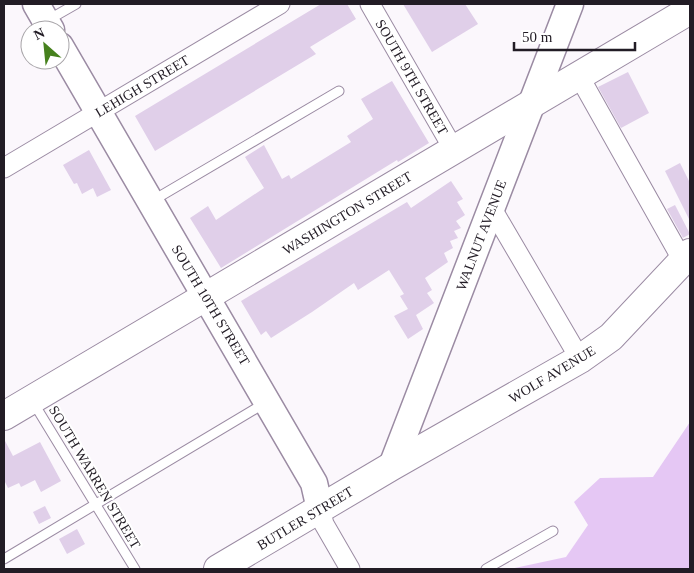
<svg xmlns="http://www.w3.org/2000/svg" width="694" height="573" viewBox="0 0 694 573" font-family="'Times New Roman',serif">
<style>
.green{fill:#e5c7f4}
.building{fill:#e0cfe9}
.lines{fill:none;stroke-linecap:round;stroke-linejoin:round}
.lane-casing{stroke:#9b8ba3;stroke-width:11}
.street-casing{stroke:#9b8ba3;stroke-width:21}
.secondary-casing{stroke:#9b8ba3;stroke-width:29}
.primary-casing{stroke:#9b8ba3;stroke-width:30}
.lane{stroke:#fff;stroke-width:9}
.street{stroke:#fff;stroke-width:19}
.secondary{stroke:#fff;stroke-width:26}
.primary{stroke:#fff;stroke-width:28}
.labels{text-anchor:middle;stroke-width:4;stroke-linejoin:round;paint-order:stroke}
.street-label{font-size:14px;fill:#221c25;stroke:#fff}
</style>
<rect width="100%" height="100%" fill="#fbf7fc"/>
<!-- green -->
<path class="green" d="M690,422V569H510L566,557L588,525L574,502L600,478L653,477Z"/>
<!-- building -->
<g class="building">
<path d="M321,4H347L356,19L310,47L316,54L155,151L135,116Z"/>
<path d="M403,4H465L478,24L432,52Z"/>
<path d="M628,72L649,113L621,128L598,87Z"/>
<path d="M392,81L429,143L398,162L397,160L221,268L190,218L208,206L216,220L264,188L245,157L264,145L282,179L289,175L291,179L351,142L347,136L373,119L361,99Z"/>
<path d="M89,150L111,190L97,197L93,188L82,194L77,183L74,184L63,165Z"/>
<path d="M680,163L690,183V221L665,171Z"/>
<path d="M451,181L463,199L457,202L465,215L456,221L461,228L454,231L458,238L450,241L453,248L444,253L448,262L425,278L432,290L427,293L434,303L416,315L423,329L408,339L394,316L408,309L400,296L404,294L389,270L358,290L354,283L312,312L271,338L266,331L261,335L241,301L407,202L411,208Z"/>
<path d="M675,205L690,234L683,238L667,209Z"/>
<path d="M4,439L13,456L40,442L61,481L41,492L35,480L21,487L19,483L8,488L4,480Z"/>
<path d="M45,506L51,518L39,524L33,512Z"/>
<path d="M77,529L85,544L67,554L59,539Z"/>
</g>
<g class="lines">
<defs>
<g id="lane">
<path d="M48,20L76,4"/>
<path d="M152,201L339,91"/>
<path d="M33,402L135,569"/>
<path d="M4,559L265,403"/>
<path d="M486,569L553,531"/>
</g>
<g id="street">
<path d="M370,4L454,150"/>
<path d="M579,76L683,261"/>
<path d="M4,168L280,4"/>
<path d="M491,207L580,359"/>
<path d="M320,509L324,524L350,569"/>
</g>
<g id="secondary">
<path d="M36,4L51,30"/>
<path d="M60,46L314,483L320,509"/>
<path d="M392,466L570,4"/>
</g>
<g id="primary">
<path d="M4,416L690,10"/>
<path d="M218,569L392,466L580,359L611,337L690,253"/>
</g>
</defs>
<!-- lane casing -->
<use href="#lane" class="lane-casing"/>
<!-- street casing -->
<use href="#street" class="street-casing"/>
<!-- secondary casing -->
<use href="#secondary" class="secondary-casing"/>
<!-- primary casing -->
<use href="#primary" class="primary-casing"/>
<!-- lane -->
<use href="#lane" class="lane"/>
<!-- street -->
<use href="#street" class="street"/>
<!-- secondary -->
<use href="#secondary" class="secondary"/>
<!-- primary -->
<use href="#primary" class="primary"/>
</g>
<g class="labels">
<!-- street labels -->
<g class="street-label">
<text transform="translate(412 77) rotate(60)" y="5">SOUTH 9TH STREET</text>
<text transform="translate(142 86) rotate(-31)" y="5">LEHIGH STREET</text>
<text transform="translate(347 213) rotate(-31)" y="5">WASHINGTON STREET</text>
<text transform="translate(481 235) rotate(-69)" y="5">WALNUT AVENUE</text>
<text transform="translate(211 305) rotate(59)" y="5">SOUTH 10TH STREET</text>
<text transform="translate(552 374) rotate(-31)" y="5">WOLF AVENUE</text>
<text transform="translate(95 477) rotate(59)" y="5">SOUTH WARREN STREET</text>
<text transform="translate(305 518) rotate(-31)" y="5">BUTLER STREET</text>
</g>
</g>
<!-- border -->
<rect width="694" height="573" fill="none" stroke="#221c25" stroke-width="10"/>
<!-- north arrow -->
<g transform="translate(45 45) rotate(333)"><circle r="24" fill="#ffffff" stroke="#a7a4a8"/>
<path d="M0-4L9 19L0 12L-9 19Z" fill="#46811d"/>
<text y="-8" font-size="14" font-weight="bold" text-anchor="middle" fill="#221c25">N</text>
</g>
<!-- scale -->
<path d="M514 42v8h121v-8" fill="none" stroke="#221c25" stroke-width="2.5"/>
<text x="522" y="42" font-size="15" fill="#221c25" stroke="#ffffff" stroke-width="4" paint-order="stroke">50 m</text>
</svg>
